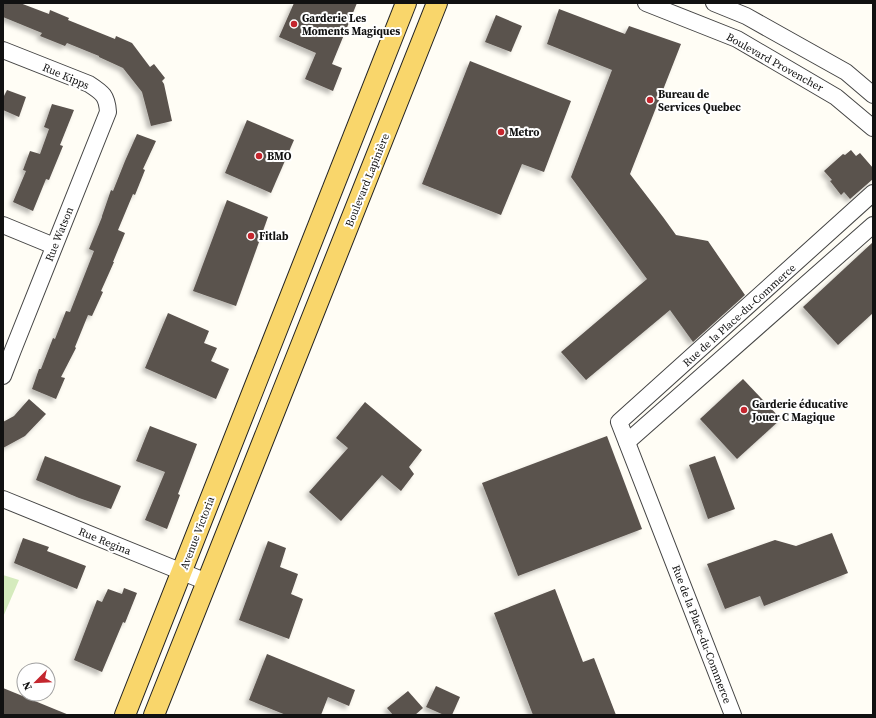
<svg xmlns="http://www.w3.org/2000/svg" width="876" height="718" viewBox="0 0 876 718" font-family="'Source Serif 4',serif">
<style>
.green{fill:#d5ebbd}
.building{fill:#5a524d;filter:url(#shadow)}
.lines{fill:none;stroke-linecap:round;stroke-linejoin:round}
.minor-casing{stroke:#444;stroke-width:18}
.major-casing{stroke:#222;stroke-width:22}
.minor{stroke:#fff;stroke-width:16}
.major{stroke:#f9d66b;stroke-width:20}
.poi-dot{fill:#c4262e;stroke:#fff;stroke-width:1.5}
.labels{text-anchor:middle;stroke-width:4;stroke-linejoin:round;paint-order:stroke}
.poi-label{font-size:11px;font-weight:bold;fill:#111;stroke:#fff;text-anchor:start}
.street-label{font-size:11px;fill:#111;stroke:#fff}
</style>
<defs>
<filter id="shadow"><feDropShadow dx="-3.5" dy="3.5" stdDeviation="2" flood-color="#0004"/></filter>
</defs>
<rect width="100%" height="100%" fill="#fffdf5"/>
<!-- green -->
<path class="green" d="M3,575L19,580L3,617Z"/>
<!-- building -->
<g class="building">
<path d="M3,3H20L49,14L50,10L69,18L68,20L115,39L116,36L132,43L150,67L154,64L165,78L162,81L164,84L172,121L151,126L142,92L123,68L99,57V56L67,43L65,46L40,36L42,33L3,17Z"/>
<path d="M294,3H357L332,64L342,68L333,91L305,79L316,53L279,37Z"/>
<path d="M559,9L625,34L629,26L681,44L630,174L663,217L676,235L708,241L745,295L693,342L670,310L586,380L561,352L647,279L571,177L612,70L547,44Z"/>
<path d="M496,15L522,26L511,52L485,42Z"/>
<path d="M470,61L571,101L544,172L522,164L501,215L422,184Z"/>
<path d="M7,90L26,97L19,117L3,110V98Z"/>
<path d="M52,104L74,110L60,145L63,146L49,180L46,179L33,211L13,202L26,171L23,170L30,151L40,154L49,129L44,127Z"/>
<path d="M247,120L294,140L271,193L225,173Z"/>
<path d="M137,134L156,141L143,169L145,170L135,195L133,194L118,230L125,233L113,262H114L101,291L103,292L92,316L88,315L75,347L76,348L61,377L65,378L56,399L32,389L39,369H41L53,338L55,339L66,311L70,312L94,251L89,249L102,217V216L111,190L113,191L125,161Z"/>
<path d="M851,150L856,156L860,153L873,168V179L850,199L844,192L841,195L830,181L832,180L824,171L843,154L845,155Z"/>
<path d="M227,200L268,217L236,306L193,291Z"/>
<path d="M873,242V313L838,345L803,307Z"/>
<path d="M168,313L209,331L204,343L217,348L211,361L229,369L216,399L145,368Z"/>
<path d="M743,379L781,419L737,459L700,419Z"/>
<path d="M29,399L46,414L25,436L3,448V422L14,416Z"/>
<path d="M365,402L422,450L409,467L414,474L401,491L382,475L341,521L309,492L348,448L336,438Z"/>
<path d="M150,426L197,444L178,494L180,495L167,529L145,520L165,472L136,461Z"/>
<path d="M607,436L642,529L518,576L482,483Z"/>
<path d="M45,456L121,486L111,509L79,498L36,480Z"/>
<path d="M715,456L735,509L708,519L689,465Z"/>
<path d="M832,533L848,573L764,606L760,596L725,609L707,564L775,540L796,546Z"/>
<path d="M23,538L49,547L47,551L86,566L77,589L14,563Z"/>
<path d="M268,541L286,548L280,567L298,574L291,594L303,599L289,639L239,620Z"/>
<path d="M124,588L137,593L125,623L123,622L102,672L74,660L97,600L102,602L108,589L122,594Z"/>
<path d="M555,589L583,662L594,658L616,715H533L494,613Z"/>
<path d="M267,654L355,690L349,706L328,697L321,715H286L249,700Z"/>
<path d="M436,686L460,697L452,715H444L426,707Z"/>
<path d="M3,688L69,715H3Z"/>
<path d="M408,691L423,708L415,715H393L387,708Z"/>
</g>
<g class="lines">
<defs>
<g id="minor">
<path d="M646,3L737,39L836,97L873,128"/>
<path d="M714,3L746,16L846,72L873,95"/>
<path d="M3,50L89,84C103,93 107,96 108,112L13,350L3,376"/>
<path d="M3,225L54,246"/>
<path d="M627,442L873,225"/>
<path d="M3,499L207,582"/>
<path d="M733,715L619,422L873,193"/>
</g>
<g id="major">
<path d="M125,715L406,3"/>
<path d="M154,715L437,3"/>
</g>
</defs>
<!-- minor casing -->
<use href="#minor" class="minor-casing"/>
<!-- major casing -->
<use href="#major" class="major-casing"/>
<!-- minor -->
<use href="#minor" class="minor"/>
<!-- major -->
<use href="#major" class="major"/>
</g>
<!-- markers -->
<g class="poi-dot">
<circle cx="294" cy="24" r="4"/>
<circle cx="650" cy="100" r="4"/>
<circle cx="501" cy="132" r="4"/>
<circle cx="259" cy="156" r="4"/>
<circle cx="251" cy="236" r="4"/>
<circle cx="744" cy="410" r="4"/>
</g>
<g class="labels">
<!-- poi labels -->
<g class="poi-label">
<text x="302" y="22">Garderie Les<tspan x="302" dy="13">Moments Magiques</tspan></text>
<text x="658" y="98">Bureau de<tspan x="658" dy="13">Services Quebec</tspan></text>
<text x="509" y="136">Metro</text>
<text x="267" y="160">BMO</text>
<text x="259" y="240">Fitlab</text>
<text x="752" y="408">Garderie éducative<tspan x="752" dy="13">Jouer C Magique</tspan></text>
</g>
<!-- street labels -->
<g class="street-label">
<text transform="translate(775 62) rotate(29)" y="4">Boulevard Provencher</text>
<text transform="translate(66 76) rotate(23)" y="4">Rue Kipps</text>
<text transform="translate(367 180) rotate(-68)" y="4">Boulevard Lapinière</text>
<text transform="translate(59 234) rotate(-68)" y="4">Rue Watson</text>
<text transform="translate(739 315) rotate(-42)" y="4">Rue de la Place-du-Commerce</text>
<text transform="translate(197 533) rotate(-69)" y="4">Avenue Victoria</text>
<text transform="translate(105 541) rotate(22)" y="4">Rue Regina</text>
<text transform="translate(702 634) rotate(69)" y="4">Rue de la Place-du-Commerce</text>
</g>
</g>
<!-- border -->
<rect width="876" height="718" fill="none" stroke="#111111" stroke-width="8"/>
<!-- north arrow -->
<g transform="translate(36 682) rotate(246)"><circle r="19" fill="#ffffff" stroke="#a0a0a0"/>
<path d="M0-3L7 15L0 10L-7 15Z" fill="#c4262e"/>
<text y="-6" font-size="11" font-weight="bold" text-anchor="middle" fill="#111111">N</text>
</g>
</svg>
